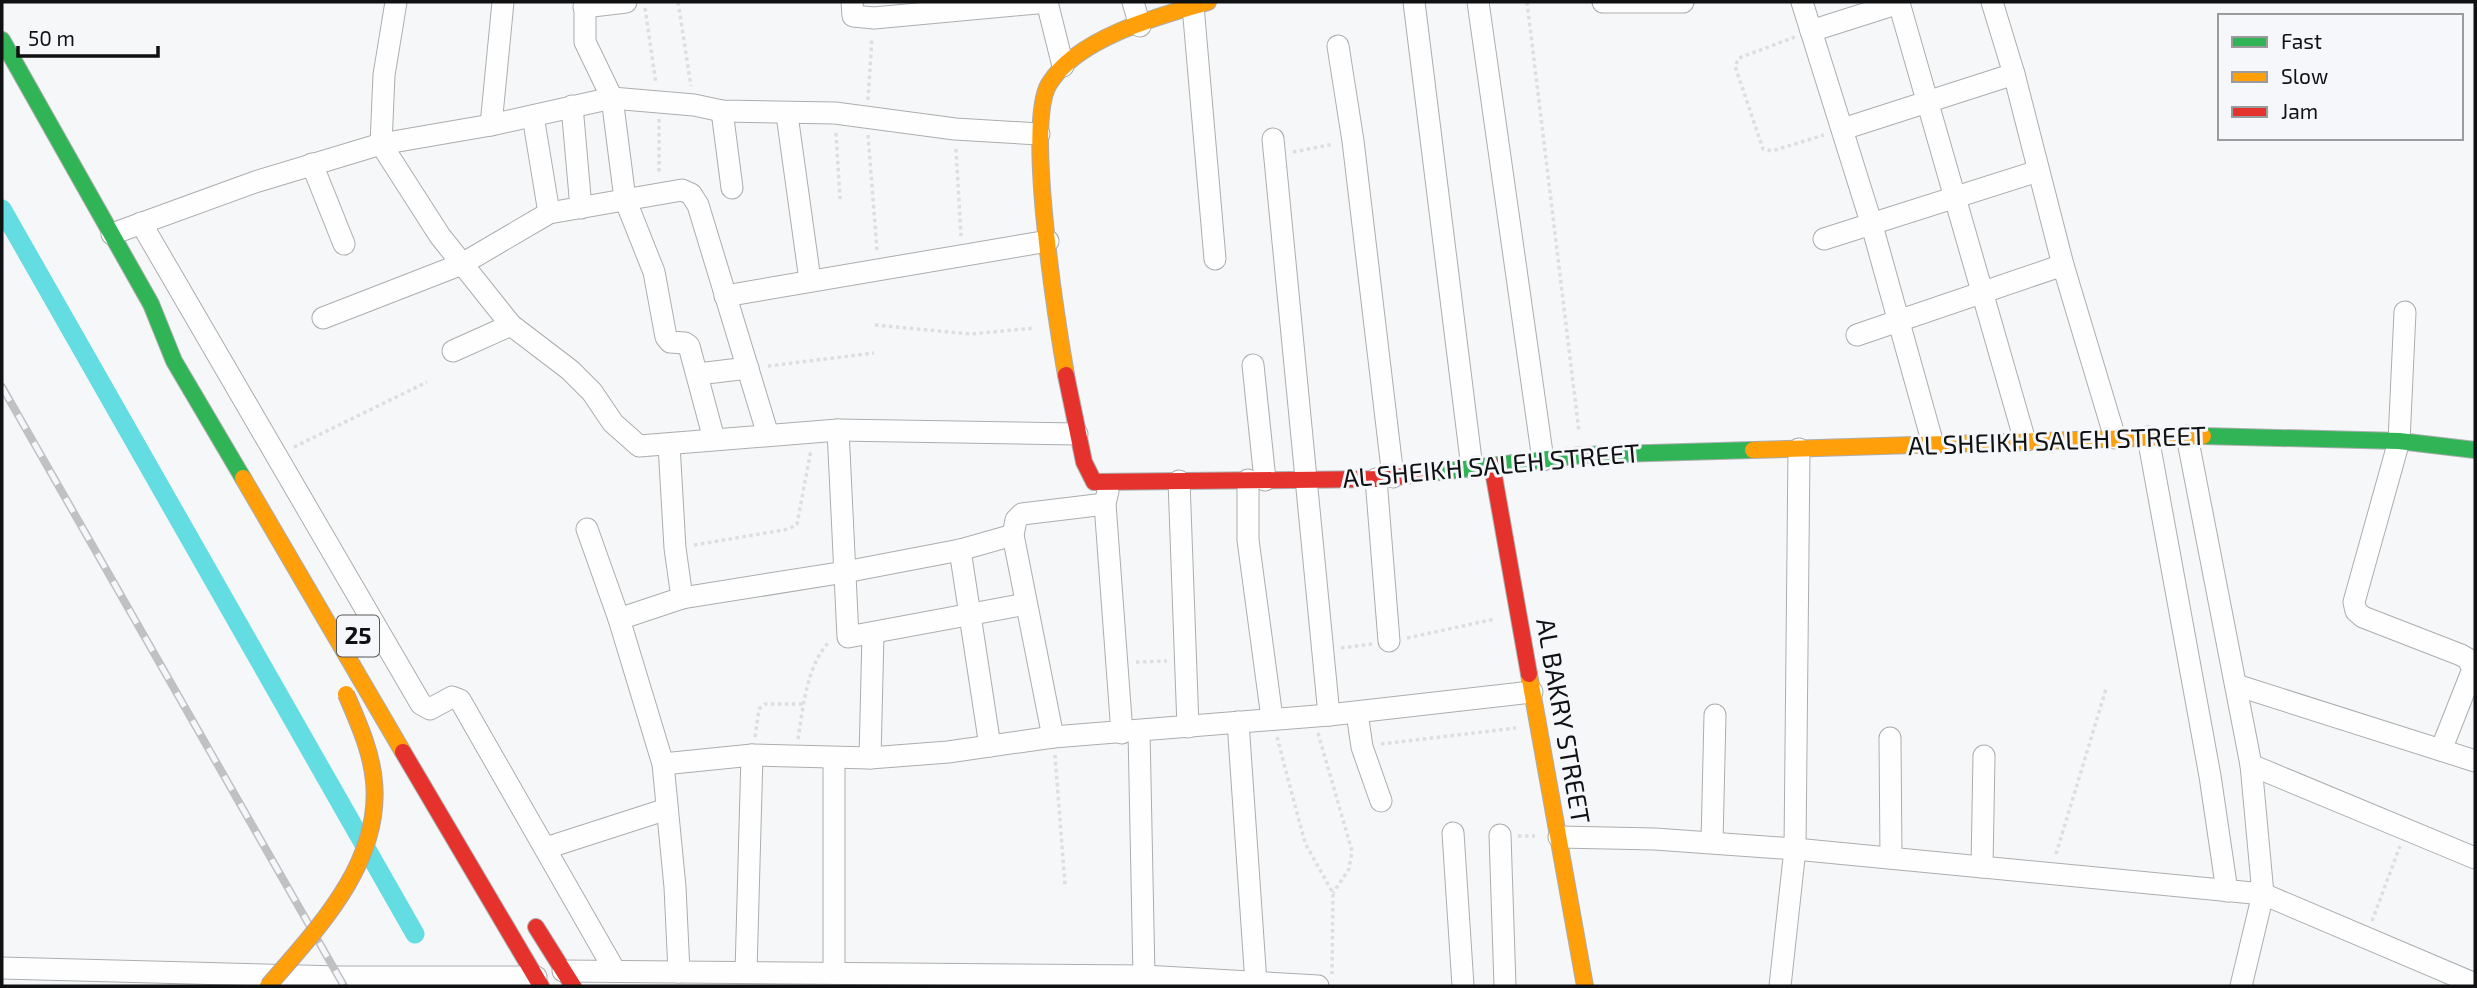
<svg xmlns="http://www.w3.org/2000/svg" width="2477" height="988" viewBox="0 0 2477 988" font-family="'Exo 2',sans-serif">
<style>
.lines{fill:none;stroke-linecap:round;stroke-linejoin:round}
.canal{stroke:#63dce2;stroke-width:19}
.street-casing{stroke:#acadae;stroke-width:23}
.fast-casing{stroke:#acadae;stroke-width:18}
.slow-casing{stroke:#acadae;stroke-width:18}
.jam-casing{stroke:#acadae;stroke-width:18}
.path{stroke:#dddedf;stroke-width:3.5;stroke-dasharray:3.5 3.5;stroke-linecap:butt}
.street{stroke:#fefefe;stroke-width:21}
.fast{stroke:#30b455;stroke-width:16}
.slow{stroke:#ff9f0a;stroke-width:16}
.jam{stroke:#e5322d;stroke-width:16}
.rail-casing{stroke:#c0c1c2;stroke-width:8}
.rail{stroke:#f5f7fa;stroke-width:5;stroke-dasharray:16;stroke-linecap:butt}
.slow-bridge-casing{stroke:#b1a5a6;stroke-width:18;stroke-linecap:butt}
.slow-bridge{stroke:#ff9f0a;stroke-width:16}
.labels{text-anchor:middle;stroke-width:6;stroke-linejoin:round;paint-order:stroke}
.shield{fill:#f5f7fa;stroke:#555658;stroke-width:2}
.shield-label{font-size:24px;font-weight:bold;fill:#101112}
.street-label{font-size:26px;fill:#101112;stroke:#f5f7fa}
</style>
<rect width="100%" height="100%" fill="#f6f7f9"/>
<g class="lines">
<!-- canal -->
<path class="canal" d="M2,209L415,934"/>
<defs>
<g id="street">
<path d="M396,2L384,75L381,144L440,236L511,325L570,370L592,392L613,423L639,446L838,430L1077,434"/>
<path d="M585,2V42L612,98L625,199L654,272L666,337L670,342L685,343L689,346L714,439"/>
<path d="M852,2L853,16L874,18L1047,2L1063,66"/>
<path d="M1133,2L1140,26"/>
<path d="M1414,2L1472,468"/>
<path d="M1478,2L1543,460"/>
<path d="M1603,2H1683"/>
<path d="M1802,2L1871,222L1933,444"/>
<path d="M1992,2L2014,74L2063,265L2115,438"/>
<path d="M1193,6L1215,259"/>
<path d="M584,7L626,2"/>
<path d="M1811,31L1899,3L2025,441"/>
<path d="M1338,46L1353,141L1393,477"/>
<path d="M572,106L581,208"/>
<path d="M722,111L732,188"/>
<path d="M787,115L810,280"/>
<path d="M533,116L549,213"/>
<path d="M491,125L503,2"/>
<path d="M1843,129L2014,74"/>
<path d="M1273,139L1329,715"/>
<path d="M312,164L344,244"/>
<path d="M141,223L421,704L430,709L452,697L460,700L615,971"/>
<path d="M112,234L255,182L381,144L491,125L612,98L694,105L722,111L835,113L955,129L1039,134"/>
<path d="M1824,239L2038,171"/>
<path d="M725,296L1048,241"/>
<path d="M2405,312L2399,441L2354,602L2356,611L2363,617L2461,655L2468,659L2473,669L2441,750"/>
<path d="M323,318L462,264L549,213L682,190L691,194L698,205L768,435"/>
<path d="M1857,335L2063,265"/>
<path d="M453,351L511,325"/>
<path d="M1253,365L1265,480"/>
<path d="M698,374L748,368"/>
<path d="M838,430L848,637L1026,604"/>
<path d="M2187,436L2251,765L2263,894L2241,986"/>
<path d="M2148,437L2210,776L2227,891"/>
<path d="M669,445L675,548L682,598"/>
<path d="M1376,479L1389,641"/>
<path d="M1248,480V540L1272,718"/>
<path d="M1179,481L1188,727"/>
<path d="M1108,491L1105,504L1122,733"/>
<path d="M587,529L619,619L663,764L675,887L679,972"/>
<path d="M960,550L990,746"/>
<path d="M619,619L682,598L845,572L960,550L1013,535"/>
<path d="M2236,685L2475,761"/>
<path d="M1357,713L1362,747L1381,801"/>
<path d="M1238,722L1256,983"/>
<path d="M1139,731L1144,976"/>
<path d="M1053,737L1013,535L1016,520L1022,514L1105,504"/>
<path d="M1890,738L1891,858"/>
<path d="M870,758L873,634"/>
<path d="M663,764L752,755L870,758L948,752L1053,737L1329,715L1532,692"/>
<path d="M2251,765L2475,858"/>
<path d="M1453,833L1463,986"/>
<path d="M1500,835L1505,986"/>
<path d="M1559,837L1655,839L1795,849L2263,894L2475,984"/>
<path d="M1712,842L1715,715"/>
<path d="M546,848L667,809"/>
<path d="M1982,867L1984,756"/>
<path d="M2,968L339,977H536"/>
<path d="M563,971L1144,976L1318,986"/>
<path d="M746,972L752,755"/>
<path d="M834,973V758"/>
<path d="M1780,986L1795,849L1799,449"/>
</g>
<g id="fast">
<path d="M2,40L151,304L174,361L243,478"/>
<path d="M2203,436L2399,441L2475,450"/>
<path d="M1431,473L1582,455L1753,450"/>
</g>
<g id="slow">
<path d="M1066,375C1057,323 1025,123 1049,84C1077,38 1158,16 1208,2"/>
<path d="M1753,450L2203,436"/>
<path d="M243,478L403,752"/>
<path d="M1529,674L1585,986"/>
</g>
<g id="jam">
<path d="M1066,375L1084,462L1094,482L1376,479L1431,473"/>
<path d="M1492,465L1529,674"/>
<path d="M403,752L541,986"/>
<path d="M536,927L573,986"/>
</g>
</defs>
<!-- street casing -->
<use href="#street" class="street-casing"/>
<!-- fast casing -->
<use href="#fast" class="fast-casing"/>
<!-- slow casing -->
<use href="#slow" class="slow-casing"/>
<!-- jam casing -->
<use href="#jam" class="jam-casing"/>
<!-- path -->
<g class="path">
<path d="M678,2L691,86"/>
<path d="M1527,2L1579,432"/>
<path d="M645,8L656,84"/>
<path d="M1795,37L1739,58L1735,66L1763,149L1772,151L1824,135"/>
<path d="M868,100L872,37"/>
<path d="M659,119V175"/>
<path d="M836,133L840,199"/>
<path d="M868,135L877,250"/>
<path d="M956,149L961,236"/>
<path d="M1293,152L1334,144"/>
<path d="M875,325L971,334L1035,328"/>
<path d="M768,366L874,353"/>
<path d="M294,447L427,382"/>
<path d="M694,545L789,529L797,524L811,450"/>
<path d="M1407,638L1495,619"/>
<path d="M1341,648L1372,644"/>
<path d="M1136,662L1167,661"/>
<path d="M1318,733L1352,851L1349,869L1333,893"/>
<path d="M755,737L759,709L765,704H804"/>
<path d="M1277,737L1305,843L1333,893L1332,974"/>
<path d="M798,739C803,707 807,664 830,641"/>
<path d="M1381,744L1516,728"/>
<path d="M1055,755L1065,885"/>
<path d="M1518,836H1535"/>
<path d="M2056,854L2106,689"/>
<path d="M2372,921L2400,846"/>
</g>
<!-- street -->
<use href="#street" class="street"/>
<!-- fast -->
<use href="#fast" class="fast"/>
<!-- slow -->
<use href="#slow" class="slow"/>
<!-- jam -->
<use href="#jam" class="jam"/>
<defs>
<path id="rail" d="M2,387L344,986"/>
</defs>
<!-- rail casing -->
<use href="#rail" class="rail-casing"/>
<!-- rail -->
<use href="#rail" class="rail"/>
<defs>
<path id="slow-bridge" d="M268,986C317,929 382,863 374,781C371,750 358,722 346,694"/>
</defs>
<!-- slow-bridge casing -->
<use href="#slow-bridge" class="slow-bridge-casing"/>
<!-- slow-bridge -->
<use href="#slow-bridge" class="slow-bridge"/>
</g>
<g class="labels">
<!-- shield labels -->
<rect class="shield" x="337" y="615.5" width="42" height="41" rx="5"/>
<g class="shield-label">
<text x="358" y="644">25</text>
</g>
<!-- street labels -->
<g class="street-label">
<text transform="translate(2057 441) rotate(-2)" y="9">AL SHEIKH SALEH STREET</text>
<text transform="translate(1491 466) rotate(-5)" y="9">AL SHEIKH SALEH STREET</text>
<text transform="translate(1563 721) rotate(80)" y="9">AL BAKRY STREET</text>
</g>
</g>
<!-- border -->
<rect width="2477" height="988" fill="none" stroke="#101112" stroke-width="7"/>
<!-- legend -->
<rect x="2218" y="14" width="245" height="126" fill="#f5f7fa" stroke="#999b9d" stroke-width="2"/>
<rect x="2232" y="37" width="35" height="10" fill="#30b455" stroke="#999b9d" stroke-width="2"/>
<text x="2281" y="49" font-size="21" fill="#101112">Fast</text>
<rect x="2232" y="72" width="35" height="10" fill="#ff9f0a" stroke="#999b9d" stroke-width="2"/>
<text x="2281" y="84" font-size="21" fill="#101112">Slow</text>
<rect x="2232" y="107" width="35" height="10" fill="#e5322d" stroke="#999b9d" stroke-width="2"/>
<text x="2281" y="119" font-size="21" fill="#101112">Jam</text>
<!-- scale -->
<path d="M18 46v10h140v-10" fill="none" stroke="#101112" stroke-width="3.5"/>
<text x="28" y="46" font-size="21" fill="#101112" stroke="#f5f7fa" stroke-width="5" paint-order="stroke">50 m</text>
</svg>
